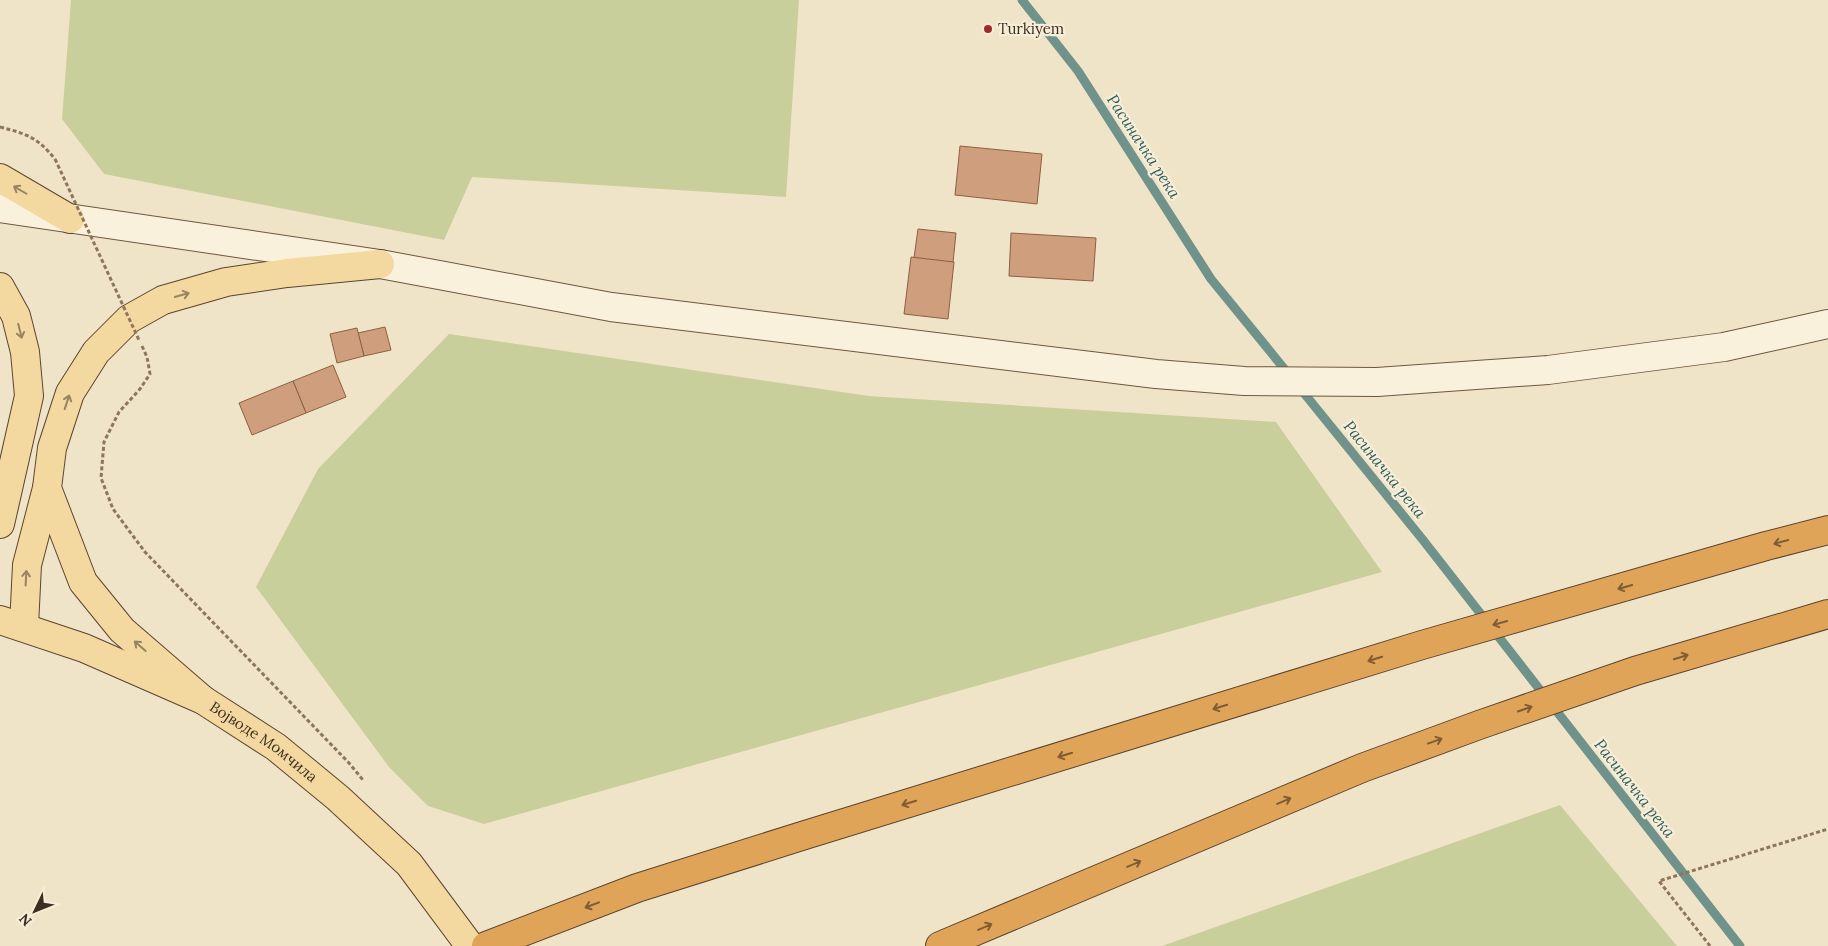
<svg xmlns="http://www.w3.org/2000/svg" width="1828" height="946" viewBox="0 0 1828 946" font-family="Lora,serif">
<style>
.green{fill:#c9cf9b}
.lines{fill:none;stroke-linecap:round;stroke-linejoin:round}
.stream{stroke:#6f938a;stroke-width:9}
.building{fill:#cf9f7d;stroke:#8d5f41}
.secondary-casing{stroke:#6f573f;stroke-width:30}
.primary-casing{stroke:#5b4430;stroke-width:30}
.motorway-casing{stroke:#5b4430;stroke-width:30}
.path{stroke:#8d765c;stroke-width:3;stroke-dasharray:4 2.5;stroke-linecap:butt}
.secondary{stroke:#faf1dc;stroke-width:28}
.primary{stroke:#f3d9a0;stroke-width:28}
.motorway{stroke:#e0a458;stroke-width:28}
.path-bridge{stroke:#8d765c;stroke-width:3;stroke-dasharray:4 2.5;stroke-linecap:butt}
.oneway{stroke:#988460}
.oneway2{stroke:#7e5d36}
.poi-dot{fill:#9e2a2b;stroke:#f7eed8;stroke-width:2}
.labels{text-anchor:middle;stroke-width:4.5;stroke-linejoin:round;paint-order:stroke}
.poi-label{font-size:15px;fill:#3d2e20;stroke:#f7eed8;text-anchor:start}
.street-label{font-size:15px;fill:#3d2e20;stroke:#f7eed8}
.water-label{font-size:16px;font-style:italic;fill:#2f5d5a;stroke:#f7eed8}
</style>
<rect width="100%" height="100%" fill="#f0e4c8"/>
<!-- green -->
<g class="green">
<path d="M71,0H799L786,197L472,177L444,240L104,174L62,119Z"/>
<path d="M449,334L869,396L1276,422L1382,572L484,824L428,806L389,767L256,587L318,469Z"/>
<path d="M1560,805L1677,946H1162Z"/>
</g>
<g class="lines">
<!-- stream -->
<g class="stream">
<path d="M1022,0L1078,71L1211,279L1291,377"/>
<path d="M1299,387L1423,540L1740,946"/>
</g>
</g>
<!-- building -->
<g class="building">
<path d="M960,146L1042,154L1037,204L955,195Z"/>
<path d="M918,229L956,233L953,263L914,258Z"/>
<path d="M1011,233L1096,238L1093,281L1009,276Z"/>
<path d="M911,257L954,262L948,319L904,314Z"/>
<path d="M385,327L391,350L364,356L358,333Z"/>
<path d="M357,328L364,356L337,363L330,334Z"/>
<path d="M333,365L346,397L306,413L293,381Z"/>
<path d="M293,381L306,413L252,435L239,403Z"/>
</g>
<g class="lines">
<defs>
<path id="secondary" d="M0,208L380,264L611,307L1156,374L1244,381L1377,382L1548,370L1724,347L1828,324"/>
<g id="primary">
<path d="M0,178L70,219"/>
<path d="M0,287L16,316L25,352L29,396L0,524"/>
<path id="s1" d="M0,620L84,648L203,700L276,747L338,798L409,864L470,946"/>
<path d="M24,626L27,565L47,488"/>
<path d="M203,700L122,630L83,582L47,488L52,448L70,393L96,352L129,319L163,300L226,282L287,273L380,264"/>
</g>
<g id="motorway">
<path d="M486,946L637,888L805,835L1422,645L1766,546L1828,530"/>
<path d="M940,946L1362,768L1479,725L1635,671L1828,614"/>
</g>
</defs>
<!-- secondary casing -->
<use href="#secondary" class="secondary-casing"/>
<!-- primary casing -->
<use href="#primary" class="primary-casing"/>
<!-- motorway casing -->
<use href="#motorway" class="motorway-casing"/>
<!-- path -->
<g class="path">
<path d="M0,127C27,134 37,137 55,159"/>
<path d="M142,346L147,357L150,374L140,389L119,412L104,442L101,478L113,509L145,552L349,763L363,780"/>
<path d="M1710,946L1659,881L1828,829"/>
</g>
<!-- secondary -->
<use href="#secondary" class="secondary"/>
<!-- primary -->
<use href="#primary" class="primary"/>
<!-- motorway -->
<use href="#motorway" class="motorway"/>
<!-- path-bridge -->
<path class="path-bridge" d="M55,159L139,340"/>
</g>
<!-- one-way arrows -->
<defs><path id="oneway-shaft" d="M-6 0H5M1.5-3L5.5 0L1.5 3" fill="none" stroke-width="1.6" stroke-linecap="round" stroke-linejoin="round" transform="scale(1.25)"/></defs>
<g class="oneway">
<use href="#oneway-shaft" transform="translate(20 190) rotate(-150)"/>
<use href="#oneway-shaft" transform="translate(182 295) rotate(-16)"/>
<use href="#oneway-shaft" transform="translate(20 331) rotate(76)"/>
<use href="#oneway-shaft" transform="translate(67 402) rotate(-72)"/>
<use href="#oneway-shaft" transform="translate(26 578) rotate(-87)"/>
<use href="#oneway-shaft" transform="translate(140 646) rotate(-139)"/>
</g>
<g class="oneway2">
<use href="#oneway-shaft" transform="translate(1781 542) rotate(165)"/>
<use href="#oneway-shaft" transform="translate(1625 587) rotate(164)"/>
<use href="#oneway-shaft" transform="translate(1500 623) rotate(164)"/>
<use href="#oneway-shaft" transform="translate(1681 657) rotate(-17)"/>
<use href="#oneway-shaft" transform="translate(1375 659) rotate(163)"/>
<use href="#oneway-shaft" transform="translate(1220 707) rotate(163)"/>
<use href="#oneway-shaft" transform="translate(1525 709) rotate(-19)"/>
<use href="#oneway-shaft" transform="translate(1435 741) rotate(-20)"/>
<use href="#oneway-shaft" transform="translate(1065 755) rotate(163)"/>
<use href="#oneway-shaft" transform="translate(1284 801) rotate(-23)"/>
<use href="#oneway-shaft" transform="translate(909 803) rotate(163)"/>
<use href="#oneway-shaft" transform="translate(1134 864) rotate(-23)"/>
<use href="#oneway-shaft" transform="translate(592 905) rotate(159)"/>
<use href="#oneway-shaft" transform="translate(985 927) rotate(-23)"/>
</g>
<!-- markers -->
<circle class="poi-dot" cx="988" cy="29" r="5"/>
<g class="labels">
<!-- poi labels -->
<g class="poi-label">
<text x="998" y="34">Turkiyem</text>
</g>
<!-- street labels -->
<g class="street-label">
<text dy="5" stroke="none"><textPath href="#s1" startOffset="292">Војводе Момчила</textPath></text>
</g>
<!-- water labels -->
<g class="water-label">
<text transform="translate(1144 146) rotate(57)" y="6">Расиначка река</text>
<text transform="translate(1385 469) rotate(51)" y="6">Расиначка река</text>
<text transform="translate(1635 788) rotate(52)" y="6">Расиначка река</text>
</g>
</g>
<!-- north arrow -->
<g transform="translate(35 911) rotate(227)" stroke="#f7eed8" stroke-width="4" paint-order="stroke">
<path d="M0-4L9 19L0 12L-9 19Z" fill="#3d2e20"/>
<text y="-8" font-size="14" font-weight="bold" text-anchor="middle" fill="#3d2e20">N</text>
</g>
</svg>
